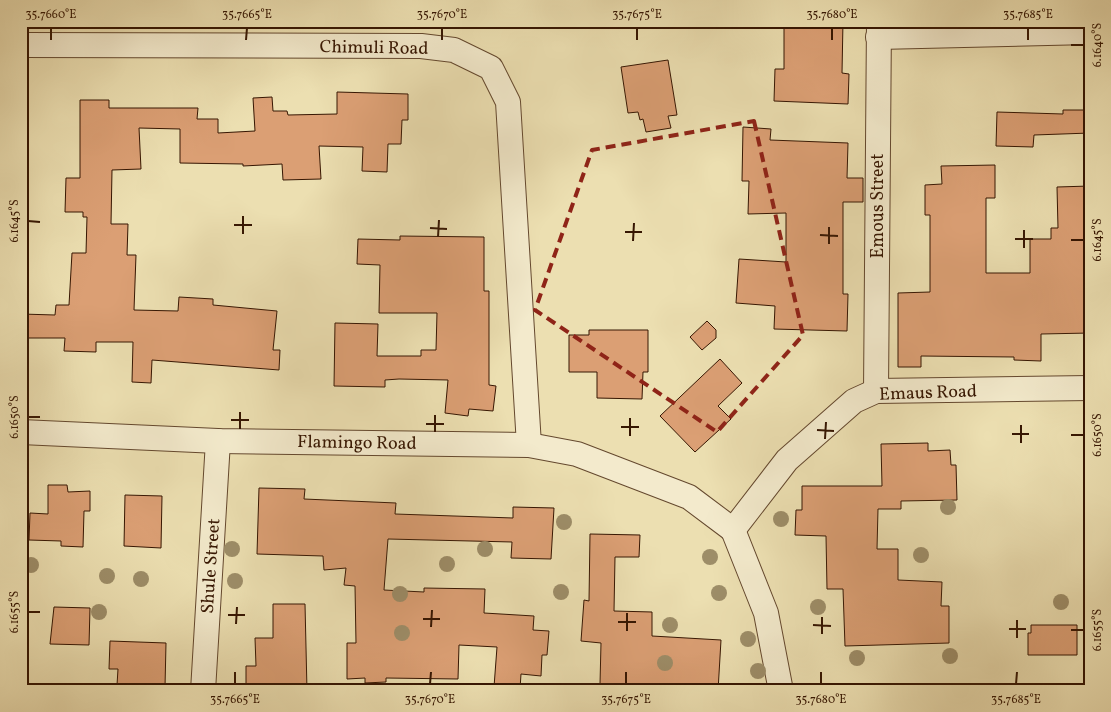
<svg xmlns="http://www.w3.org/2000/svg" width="1111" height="712" viewBox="0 0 1111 712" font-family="Vollkorn,serif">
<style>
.building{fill:#db9f74;stroke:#361602}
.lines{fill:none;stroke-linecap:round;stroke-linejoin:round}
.street-casing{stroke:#64482e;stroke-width:26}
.street{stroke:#f3eacc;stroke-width:24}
.tree{fill:#9d8d68}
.marked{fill:none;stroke:#8f2418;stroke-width:4;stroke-dasharray:10 6;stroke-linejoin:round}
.ticks{fill:none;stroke:#361602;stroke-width:2}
.labels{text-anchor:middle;stroke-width:4;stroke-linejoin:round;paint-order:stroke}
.street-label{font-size:18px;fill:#361602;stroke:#f3eacc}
.neatline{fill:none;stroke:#361602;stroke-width:2}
.ticks-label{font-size:12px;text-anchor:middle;fill:#361602}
</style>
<rect width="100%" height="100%" fill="#ecdfb1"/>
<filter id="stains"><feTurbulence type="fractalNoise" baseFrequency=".004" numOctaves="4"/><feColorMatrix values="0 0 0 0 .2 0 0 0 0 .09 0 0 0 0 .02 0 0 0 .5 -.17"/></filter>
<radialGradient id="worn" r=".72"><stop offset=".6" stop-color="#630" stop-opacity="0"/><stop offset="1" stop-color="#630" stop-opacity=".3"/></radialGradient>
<!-- building -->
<g class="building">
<path d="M784,21H843L842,73L849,74L848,104L774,101L775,69H784Z"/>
<path d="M668,60L677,115L668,116L671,128L646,132L643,119L640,120L638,112L628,113L621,67Z"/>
<path d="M337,92L408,94V120H402L401,144H388L387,172L362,171L363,147L319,146L321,179L283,180L282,164L243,166V164L180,163V129L139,128L141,169L112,170L111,224H128L127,255H136L134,310L178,311L179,297L213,299V305L277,311L273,350H280L279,370L152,360L151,383L132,382L133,342H96V352L64,351L65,338H21V314L55,315L56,305H69L72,253H86L87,217H83V212H65L66,178H80V100H109V108H198L197,119H218V133L255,131L253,98L272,97L273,111H287L288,115L337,114Z"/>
<path d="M1063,110H1090V133L1034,135L1033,147L996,146L997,112L1063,114Z"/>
<path d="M743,127L771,129L770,140L848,143L847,178H863V202H843V294H848L847,331L774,329L775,306L736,303L739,259L786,262V213L748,214L749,181H742Z"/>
<path d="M995,165V198H986V273H1030V239H1051V228H1058L1057,187L1090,186V333L1041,334V361L1014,360V357L921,356V367H898V293L930,292V215H925V185L942,184L941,166Z"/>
<path d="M400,236L484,237V291H489V385L496,386L493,411L469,409L468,416L445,413L448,380L399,379L385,380V387L334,386L335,323L378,324L377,356H421V350H436L437,313H379L380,265L357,264L358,239L400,240Z"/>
<path d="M707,321L716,330V338L702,350L690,337Z"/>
<path d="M589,330H648V372H643L642,399L597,398V372H569V335H589Z"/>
<path d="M720,359L742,383L718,406L731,419L695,452L660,416Z"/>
<path d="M928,443V451L950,450L951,465H956L957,500L901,501V509H878L877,549H898V580L942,582L941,606H949V643L845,646L843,589H827L826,536L795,535L796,510H802V486H882L881,444Z"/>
<path d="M48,485H67L68,492L90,491V511H84L83,547L61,546V541L29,540L30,513L48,514Z"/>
<path d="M259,488L305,489L304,499L396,503L395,514L513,518V507L554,508L551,559L511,558L512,542L388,539L384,590L424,592V588L485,589L484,613L534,616L533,630L549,631L547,655H542L541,676L521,674L520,689L494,687L497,647L459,645L458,679L386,678V682L365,683V678L347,679V643H356L355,586L344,585L346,568L324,570L323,556L257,554Z"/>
<path d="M125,495L162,496L161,548L124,546Z"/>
<path d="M590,534L640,535L639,557H615L614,611L652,612V636L721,640L718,691H671V685L600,684L601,643L581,641L584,600L589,601Z"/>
<path d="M273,604H305L307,691H246V666H256L255,638H273Z"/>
<path d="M54,607L90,608L89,645L50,644Z"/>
<path d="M1031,625H1077V655H1028V633H1031Z"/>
<path d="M110,641L166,643L165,687L117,685L118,669H109Z"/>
</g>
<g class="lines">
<defs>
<g id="street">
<path d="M878,37L1090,32"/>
<path d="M21,45L421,46L454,50L491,68L508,102L529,445"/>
<path d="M876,391L879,21"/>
<path d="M21,432L218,441L529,445L577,454L689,497L733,530"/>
<path d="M733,530L787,460L854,401L876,391L1090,388"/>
<path d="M733,530L766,613L781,691"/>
<path d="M203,691L218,441"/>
</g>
</defs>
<!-- street casing -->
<use href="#street" class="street-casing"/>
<!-- street -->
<use href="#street" class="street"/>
</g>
<!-- trees -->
<g class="tree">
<circle cx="948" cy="507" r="8"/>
<circle cx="781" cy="519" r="8"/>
<circle cx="564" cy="522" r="8"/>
<circle cx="232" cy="549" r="8"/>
<circle cx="485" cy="549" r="8"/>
<circle cx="921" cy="555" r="8"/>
<circle cx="710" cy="557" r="8"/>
<circle cx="447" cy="564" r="8"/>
<circle cx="31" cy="565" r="8"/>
<circle cx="107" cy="576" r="8"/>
<circle cx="141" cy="579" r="8"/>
<circle cx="235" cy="581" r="8"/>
<circle cx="561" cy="592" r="8"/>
<circle cx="719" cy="593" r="8"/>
<circle cx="400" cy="594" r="8"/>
<circle cx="1061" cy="602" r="8"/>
<circle cx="818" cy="607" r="8"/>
<circle cx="99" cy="612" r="8"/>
<circle cx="670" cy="625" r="8"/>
<circle cx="402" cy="633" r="8"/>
<circle cx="748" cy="639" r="8"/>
<circle cx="950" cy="656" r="8"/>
<circle cx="857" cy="658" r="8"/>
<circle cx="665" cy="663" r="8"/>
<circle cx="758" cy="671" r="8"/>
</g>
<!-- marked area -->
<path class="marked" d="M754,121L803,335L717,432L535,310L592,150Z"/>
<!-- ticks -->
<path class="ticks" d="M51,40V28M246,40L247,28M442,40V28M637,40V28M832,40V28M1028,40V28M1071,45H1084M28,221L40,222M234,225H252M430,228L447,229M625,232H642M243,234V216M820,235L838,236M438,237L439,220M1015,239H1033M1071,240H1084M633,241L634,223M829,244V227M1024,248V230M28,417H40M231,420H249M426,424H444M621,427H639M240,429V412M817,430L834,431M435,432V415M1012,434H1029M1071,435H1084M630,436V418M825,439L826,422M1021,443V425M28,612H40M228,615H245M423,619H440M618,622H636M236,624L237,607M813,625L831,626M431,627L432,610M1009,629H1026M1071,630H1084M627,631V613M822,634V617M1017,638V620M235,684V672M430,684L431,672M626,684V672M821,684V672M1016,684L1017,672"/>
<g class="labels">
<!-- street labels -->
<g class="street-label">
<text transform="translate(374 47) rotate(1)" y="6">Chimuli Road</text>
<text transform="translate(877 206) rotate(-90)" y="6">Emous Street</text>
<text transform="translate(928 392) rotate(-2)" y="6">Emaus Road</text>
<text transform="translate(357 442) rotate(1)" y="6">Flamingo Road</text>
<text transform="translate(210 566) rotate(-86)" y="6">Shule Street</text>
</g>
</g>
<!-- margin -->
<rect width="1111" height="712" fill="none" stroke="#ecdfb1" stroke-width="55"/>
<rect x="28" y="28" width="1056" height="656" class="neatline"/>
<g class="ticks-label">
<text x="51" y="18">35.7660°E</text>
<text x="247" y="18">35.7665°E</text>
<text x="442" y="18">35.7670°E</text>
<text x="637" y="18">35.7675°E</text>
<text x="832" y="18">35.7680°E</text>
<text x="1028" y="18">35.7685°E</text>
<text transform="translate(1097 45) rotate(-90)" y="4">6.1640°S</text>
<text transform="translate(14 221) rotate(-90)" y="4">6.1645°S</text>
<text transform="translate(1097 240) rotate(-90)" y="4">6.1645°S</text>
<text transform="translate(14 417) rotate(-90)" y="4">6.1650°S</text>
<text transform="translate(1097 435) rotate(-90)" y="4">6.1650°S</text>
<text transform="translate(14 612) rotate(-90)" y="4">6.1655°S</text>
<text transform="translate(1097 630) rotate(-90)" y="4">6.1655°S</text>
<text x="235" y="703">35.7665°E</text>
<text x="430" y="703">35.7670°E</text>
<text x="626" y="703">35.7675°E</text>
<text x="821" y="703">35.7680°E</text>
<text x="1016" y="703">35.7685°E</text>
</g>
<rect width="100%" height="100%" filter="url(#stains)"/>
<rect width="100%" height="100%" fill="url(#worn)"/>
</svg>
